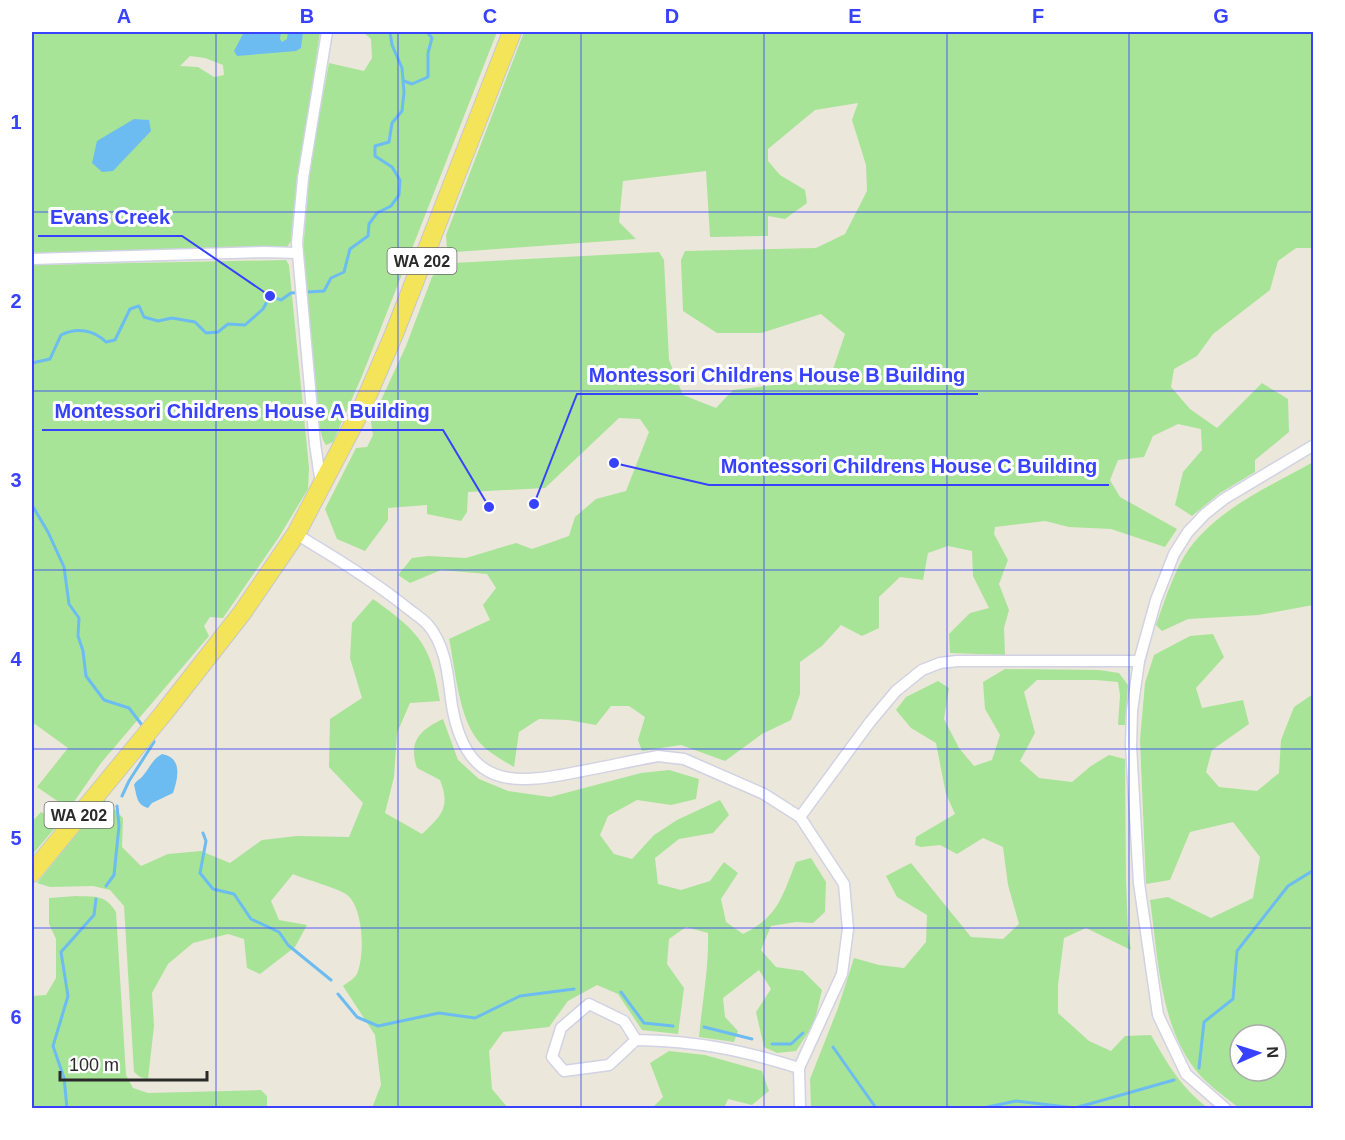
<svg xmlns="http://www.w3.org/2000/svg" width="1345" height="1140" viewBox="0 0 1345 1140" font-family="Arial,sans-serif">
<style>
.green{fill:#a7e497;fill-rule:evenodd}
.water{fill:#6cbcf1}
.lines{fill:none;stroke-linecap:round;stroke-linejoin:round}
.stream{stroke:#6cbcf1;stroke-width:3}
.minor-casing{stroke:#d1d2e3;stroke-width:13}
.primary-casing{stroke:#c8c8c8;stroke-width:20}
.minor{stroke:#fff;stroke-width:10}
.primary{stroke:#f3e459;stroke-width:18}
.grid{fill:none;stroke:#3741fe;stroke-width:1.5;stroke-opacity:0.55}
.labels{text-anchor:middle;stroke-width:6;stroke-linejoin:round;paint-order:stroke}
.shield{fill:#fff;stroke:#6a6a6a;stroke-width:1.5}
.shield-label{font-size:16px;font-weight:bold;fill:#2a2a2a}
.leader{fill:none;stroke:#3741fe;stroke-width:2}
.callout-dot{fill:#3741fe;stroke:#fff;stroke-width:2}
.callout-label{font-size:20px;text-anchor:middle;font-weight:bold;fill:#3741fe;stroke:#fff;stroke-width:6;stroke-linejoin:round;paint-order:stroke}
.neatline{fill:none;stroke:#3741fe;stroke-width:2}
.grid-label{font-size:20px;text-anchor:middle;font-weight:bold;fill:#3741fe}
</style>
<rect width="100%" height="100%" fill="#ece7db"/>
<!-- green -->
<g class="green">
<path d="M32,32H320L294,206L291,241L287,247L32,254ZM190,56L205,58L223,65L224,75L214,77L198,67L180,66Z"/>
<path d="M363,32H497L362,376L333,442L326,445L323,440L320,429L303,251L310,166L329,63L364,71L372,58L371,39Z"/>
<path d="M524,32H1313V248H1296L1278,261L1270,290L1213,334L1197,356L1174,369L1171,387L1190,409L1217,428L1262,383L1288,399L1289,432L1255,460V472L1220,493L1192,516L1175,505L1183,472L1202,450L1201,429L1178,424L1153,436L1144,457L1118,460L1110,480L1120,497L1177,529L1165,547L1111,529L1069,527L1045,521L995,527L994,534L1008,560L999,584L1009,610L1004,628L1005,655L950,653L949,634L970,613L989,608L973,576L972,551L948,546L928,553L923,580L900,577L879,597V628L862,636L841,625L822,646L800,662V694L791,720L762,734L725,761L681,745L642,751L638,740L645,717L629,706H611L596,725L568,720L539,719L519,732L514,767C499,758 483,750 474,735C458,710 455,668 449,639L490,620L483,605L496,588L487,574L441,570L410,583L398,575L412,558L428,556L466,558L516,543L532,549L569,536L575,517L596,499L626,491L649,432L640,419L619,418L545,488L468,492L467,512L461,521L427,514V505L388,508V520L365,551L337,539L325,509L356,448L367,447L373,435L371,422L406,346L432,277L441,266L453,263L659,252L664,260L669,360L683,395L716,408L733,390L797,382L831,375L845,334L821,314L761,333H717L683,311L681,260L685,251L816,248L845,234L867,191L866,165L852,120L858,103L815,110L768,149V161L780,175L805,190L807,203L785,219L768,216V236L710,237L706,171L623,181L619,222L636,239L456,252L447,249L446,235Z"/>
<path d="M286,260L289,265L309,468L308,489L279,537L223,618L210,617L204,626L209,636L101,763L69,809L37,787L68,748L32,722V265Z"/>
<path d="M1313,462V605L1259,615L1188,619L1162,631L1156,625C1164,603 1175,568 1189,549C1219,508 1269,487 1313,462Z"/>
<path d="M373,599C419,632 431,644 440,701L410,703L397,733L394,777L385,813L422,834C441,816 451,808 440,780L417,768C408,741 420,730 443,719L458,760L479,779L508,791L550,797L641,773L669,770L699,779L696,799L671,805L637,800L608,816L600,835L614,854L632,859L654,835L677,820L720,800L729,815L713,833L679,839L655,858L658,884L681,890L710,881L724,862L738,873L721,899L726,922L743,934C778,917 782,897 796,862L811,858L826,882L825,912L813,923L796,922L771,926L761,950L776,967L803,971L822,990L814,1024L796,1051L777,1053L764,1047L756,1012L771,989L759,970L723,998L725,1017L738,1031L734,1042L699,1037C702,1003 709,968 708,933L686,927L669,939L667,964L684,988L678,1034L642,1030L618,994L597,985L568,1001L549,1027L503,1032L489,1051L492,1089L508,1108H372L381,1085L375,1035L343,986C348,982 354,979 357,974C365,955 364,907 346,894C334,887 307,880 293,874L271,901L279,920L307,925L295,947L260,974L247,968L244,939L228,934L193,943L168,964L152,993L154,1026L148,1079L140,1077L134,1072L124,906L110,890L93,886L50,887L37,883L104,799L123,818L122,847L141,866L168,854L201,851L230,863L262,840L297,836L349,837L363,803L329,767L330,719L362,698L350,658L352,623Z"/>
<path d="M1213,634L1224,657L1196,688L1202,708L1243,700L1249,724L1212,750L1206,772L1219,787L1257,791L1279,773L1281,740L1294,707L1313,694V1108H1239C1224,1096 1205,1083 1194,1068C1159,1021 1158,955 1150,900L1168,897L1211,918L1253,898L1260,857L1233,822L1190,832L1170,880L1146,884L1140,740L1145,683L1154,655L1190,636ZM1240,1035H1276V1071H1240Z"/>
<path d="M1005,669L1099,670L1119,673L1128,685L1125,725H1118L1120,695L1118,682L1096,680H1037L1024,692L1035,733L1020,761L1039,778L1072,782L1091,766L1109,755L1125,759L1126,879L1128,933L1131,950L1086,928L1064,938L1058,985V1013L1089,1041L1111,1051L1125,1036L1151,1035C1167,1063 1182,1089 1208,1108H811L810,1079L838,1008L854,958L879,965L904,968L926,942L927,915L897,897L886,876L911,863L971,937L1003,939L1019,924L1008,885L1003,847L983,838L957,854L940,845L921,847L915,845L916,837L955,814L946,794L936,743L911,728L896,710L906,697L938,681L949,688L944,719L959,748L974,766L992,760L1000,735L985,709L983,682Z"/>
<path d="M41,812L60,822L32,855V822Z"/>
<path d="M76,896C95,897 105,894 116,912L126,1075L133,1088L148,1093L261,1090L267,1096V1108H33L32,1098V996L46,995L56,978V939L49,924V898Z"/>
<path d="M669,1051L705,1055L762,1071L769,1091L752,1105L728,1099L724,1108H652L663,1097L650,1063Z"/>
</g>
<!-- water -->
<g class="water">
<path d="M244,32H281L280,39L282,42L287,39L288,32H303L301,48L296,51L237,56L234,51Z"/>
<path d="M134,119L149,120L151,131L113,171L102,172L92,163L97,141Z"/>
<path d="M162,754C183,758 178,778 173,793L152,803L148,808C136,805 137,795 134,785C135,782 138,780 141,778C149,770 151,760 162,754Z"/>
</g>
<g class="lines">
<!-- stream -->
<g class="stream">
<path d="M404,81L412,84L428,77V53L432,38L427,32"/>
<path d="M32,363L50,359L61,335C77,327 94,330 106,342L115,340L130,309L139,306L144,317L158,321L172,318L195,322L206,333L218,332L228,324L245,325L263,309L270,296L281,300L291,293L324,291L331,278L344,272L350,249L368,236L369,224L377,213L391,206L399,195L400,180L392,167L375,156V146L389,142L392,123L402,111L404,92L402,68L392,45L390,32"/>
<path d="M32,505L48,532L64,567L69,604L79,618L78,636L83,651L86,676L104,700L129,708L145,729"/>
<path d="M122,796L129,781L154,742L153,738"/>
<path d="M203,833L206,841L200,873L213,889L234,894L251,919L279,932L288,945L331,980"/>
<path d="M106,886L114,875L119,826L117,806"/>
<path d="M621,992L644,1023L673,1026"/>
<path d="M338,994L357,1017L378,1026L439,1013L475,1018L520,996L574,989"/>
<path d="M704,1027L752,1039"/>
<path d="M772,1044H791L803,1033"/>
<path d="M833,1047L876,1108"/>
<path d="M1199,1068L1204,1022L1233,999L1237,951L1288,886L1314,870"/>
<path d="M67,1108L64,1078L53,1046L68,996L61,952L94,915L96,899"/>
<path d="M983,1108L1016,1101L1075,1108L1174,1080"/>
</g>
<defs>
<g id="minor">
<path d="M32,259L264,252L297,253"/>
<path d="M321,484L315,444L297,243L303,178L327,32"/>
<path d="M296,534C334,557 372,580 406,607C413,613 422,618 428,625C447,647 448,679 452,706C466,786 510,786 577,772C604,767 631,761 658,756L684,759L764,794L800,817L844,884L848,929L842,974L799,1068L800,1108"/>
<path d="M800,817L870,722L896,691L922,670L940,663L957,661H1139"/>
<path d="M636,1040L609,1065L564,1071L552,1057L561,1028L589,1004L624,1021L636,1040C697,1041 742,1050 799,1068"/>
<path d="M1225,1108L1186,1074L1158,1015L1139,883L1131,746L1132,711L1139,661L1156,600L1174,554L1188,532L1205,514L1224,499L1314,445"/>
</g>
<path id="primary" d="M32,873L163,714L242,613L296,534L362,408L394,334L512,32"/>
</defs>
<!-- minor casing -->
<use href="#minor" class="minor-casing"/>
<!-- primary casing -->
<use href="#primary" class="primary-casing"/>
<!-- minor -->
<use href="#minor" class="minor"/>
<!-- primary -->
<use href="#primary" class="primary"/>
</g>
<!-- grid -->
<path class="grid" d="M216,32V1108M398,32V1108M581,32V1108M764,32V1108M947,32V1108M1129,32V1108M32,212H1314M32,391H1314M32,570H1314M32,749H1314M32,928H1314"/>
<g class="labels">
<!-- shield labels -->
<g class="shield">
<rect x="387.5" y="248" width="69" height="26" rx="4.5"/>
<rect x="44.5" y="802" width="69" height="26" rx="4.5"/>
</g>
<g class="shield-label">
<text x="422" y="267">WA 202</text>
<text x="79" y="821">WA 202</text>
</g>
</g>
<!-- callouts -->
<path class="leader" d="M270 296L182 236H38M534 504L577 394H978M489 507L443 430H42M614 463L709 485H1109"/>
<g class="callout-dot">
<circle cx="270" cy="296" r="6"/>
<circle cx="534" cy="504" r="6"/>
<circle cx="489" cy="507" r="6"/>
<circle cx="614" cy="463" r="6"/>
</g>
<g class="callout-label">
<text x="110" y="224">Evans Creek</text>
<text x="777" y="382">Montessori Childrens House B Building</text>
<text x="242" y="418">Montessori Childrens House A Building</text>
<text x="909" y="473">Montessori Childrens House C Building</text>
</g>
<!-- border -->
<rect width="1345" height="1140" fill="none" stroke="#ffffff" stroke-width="66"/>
<!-- north arrow -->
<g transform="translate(1258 1053) rotate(87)"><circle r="28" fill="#ffffff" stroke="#aaaaaa" stroke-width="1.5"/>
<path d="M0-4.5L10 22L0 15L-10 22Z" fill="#3741fe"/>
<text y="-9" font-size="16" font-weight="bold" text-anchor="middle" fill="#2a2a2a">N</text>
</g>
<!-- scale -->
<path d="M60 1071v9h147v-9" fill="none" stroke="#2a2a2a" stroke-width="3"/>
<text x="69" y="1071" font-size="18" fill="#2a2a2a" stroke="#ffffff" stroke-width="4.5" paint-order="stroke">100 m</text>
<rect x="33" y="33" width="1279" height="1074" class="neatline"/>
<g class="grid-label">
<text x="124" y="23">A</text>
<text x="307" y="23">B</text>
<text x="490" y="23">C</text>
<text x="672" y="23">D</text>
<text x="855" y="23">E</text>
<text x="1038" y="23">F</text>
<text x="1221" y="23">G</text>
<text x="16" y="129">1</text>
<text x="16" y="308">2</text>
<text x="16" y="487">3</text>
<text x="16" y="666">4</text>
<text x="16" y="845">5</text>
<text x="16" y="1024">6</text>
</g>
</svg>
